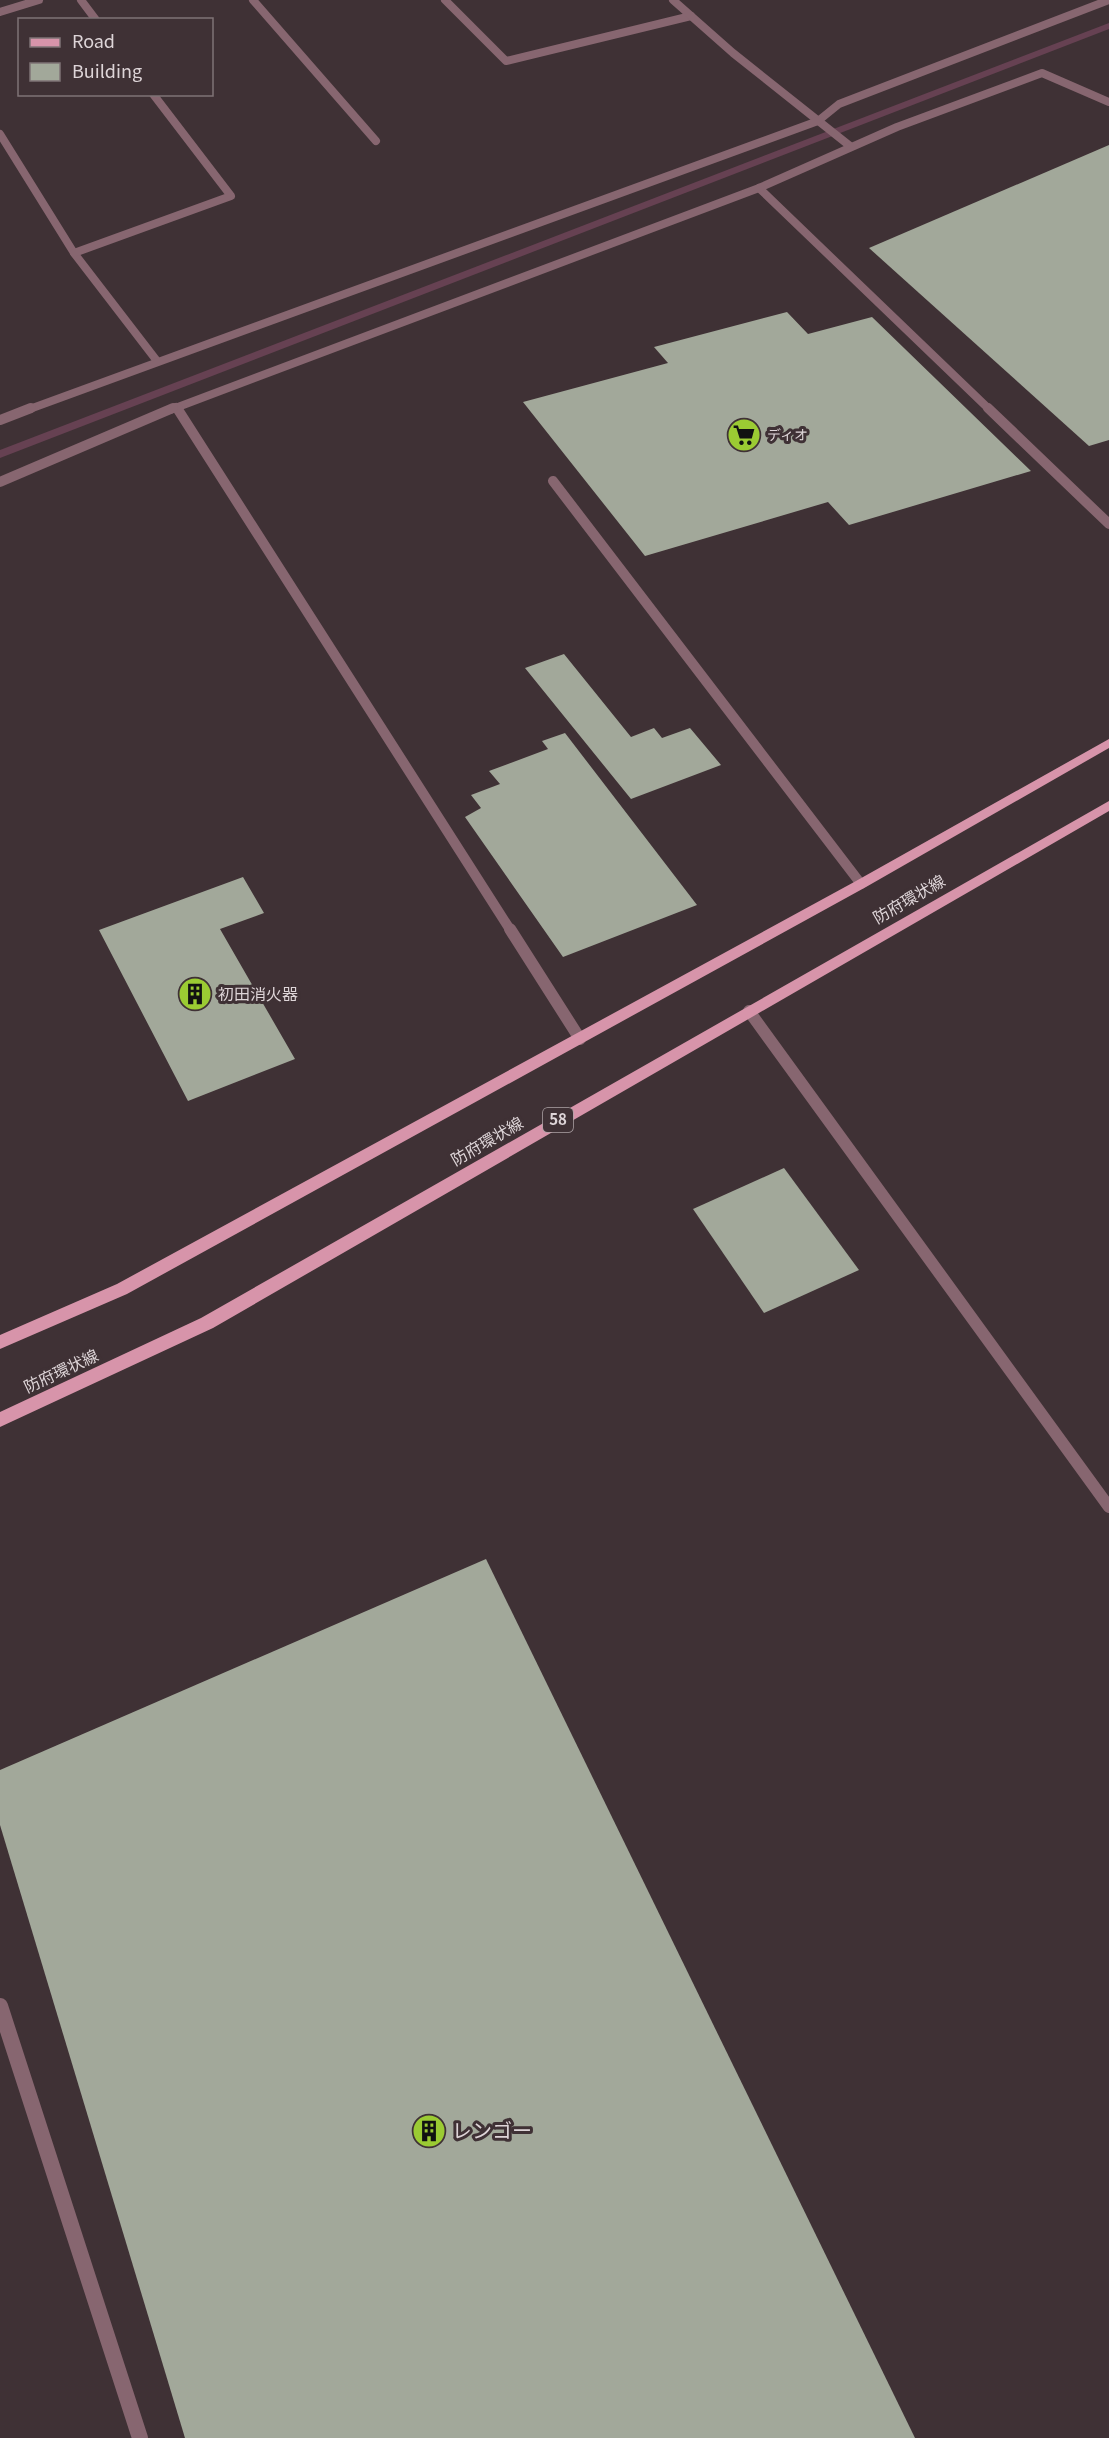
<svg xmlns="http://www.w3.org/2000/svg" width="1109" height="2438" viewBox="0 0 1109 2438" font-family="Georgia,'Noto Sans JP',serif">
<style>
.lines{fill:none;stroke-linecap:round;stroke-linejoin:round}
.stream{fill:#664152;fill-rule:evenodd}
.building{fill:#a2a89a}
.minor-far3{stroke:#876670;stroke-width:8}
.minor-far2{stroke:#876670;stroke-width:10}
.minor-far1{stroke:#876670;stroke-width:12}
.minor{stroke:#876670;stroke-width:16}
.primary{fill:#d794aa;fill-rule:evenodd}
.labels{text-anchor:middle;stroke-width:6;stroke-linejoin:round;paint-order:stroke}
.far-poi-label{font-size:14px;fill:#ded5d8;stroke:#3f3135;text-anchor:start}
.shield{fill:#3f3135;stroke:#aea4a7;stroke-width:1.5}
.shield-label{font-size:15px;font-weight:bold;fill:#ded5d8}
.street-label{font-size:16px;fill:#ded5d8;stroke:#3f3135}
.poi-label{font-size:16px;fill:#ded5d8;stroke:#3f3135;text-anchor:start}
.near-poi-label{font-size:20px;fill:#ded5d8;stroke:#3f3135;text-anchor:start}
</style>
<rect width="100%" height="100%" fill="#3f3135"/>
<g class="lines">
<!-- stream -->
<path class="stream" d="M1109,23V29L0,458V450Z"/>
</g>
<!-- building -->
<g class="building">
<path d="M1109,145V440L1089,446L869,248Z"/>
<path d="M787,312L808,334L872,317L1031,471L849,525L828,502L645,556L523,402L668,363L654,347Z"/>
<path d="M564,654L631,737L654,728L662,738L690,728L721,765L631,799L525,668Z"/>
<path d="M565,733L697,905L563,957L465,817L481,808L471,795L500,784L489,771L548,749L542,741Z"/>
<path d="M243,877L264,913L220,929L295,1059L188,1101L99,930Z"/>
<path d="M784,1168L859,1270L764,1313L693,1209Z"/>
<path d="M486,1559L915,2438H185L0,1825V1770Z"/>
</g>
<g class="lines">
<!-- minor-far3 -->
<g class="minor-far3">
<path d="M81,0L96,20"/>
<path d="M253,0L376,141"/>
<path d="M445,0L506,61L691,16"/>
<path d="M673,0L733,53L850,146"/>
<path d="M0,12L39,0"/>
<path d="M0,134L74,253L157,361"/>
<path d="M759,188L990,410"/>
<path d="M74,253L231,196L153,94"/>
<path d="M176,407L178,410"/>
<path d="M27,410L818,121L839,104L1109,0"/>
<path d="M170,410L759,188L897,127L1042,73L1109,102"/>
</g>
<!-- minor-far2 -->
<g class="minor-far2">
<path d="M177,408L511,931"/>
<path d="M988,408L1109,524"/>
<path d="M0,420L31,408"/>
<path d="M553,481L861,884"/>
<path d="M0,482L173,408"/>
</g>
<!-- minor-far1 -->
<g class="minor-far1">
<path d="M510,929L580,1039"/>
<path d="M749,1011L1109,1507"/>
</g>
<!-- minor -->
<path class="minor" d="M0,2006L140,2438"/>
<!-- primary -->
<g class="primary">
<path d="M1109,739V748L866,887L127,1294L0,1349V1335L117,1284L856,881Z"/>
<path d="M1109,801V811L213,1328L0,1427V1412L201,1318Z"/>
</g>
</g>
<!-- icons -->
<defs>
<symbol id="supermarket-disc" viewBox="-11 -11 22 22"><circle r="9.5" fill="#9bcb33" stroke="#3f3135"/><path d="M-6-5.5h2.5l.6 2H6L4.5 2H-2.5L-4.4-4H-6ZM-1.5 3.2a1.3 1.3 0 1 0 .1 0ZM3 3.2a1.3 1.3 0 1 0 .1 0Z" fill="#111"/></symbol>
<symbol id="building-disc" viewBox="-11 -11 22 22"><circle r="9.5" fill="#9bcb33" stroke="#3f3135"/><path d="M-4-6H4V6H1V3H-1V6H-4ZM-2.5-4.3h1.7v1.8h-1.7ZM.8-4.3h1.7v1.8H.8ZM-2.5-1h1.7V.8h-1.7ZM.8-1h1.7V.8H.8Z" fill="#111"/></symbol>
</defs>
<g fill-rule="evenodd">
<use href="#supermarket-disc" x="725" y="416" width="38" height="38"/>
<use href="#building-disc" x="176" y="975" width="38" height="38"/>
<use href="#building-disc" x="410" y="2112" width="38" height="38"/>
</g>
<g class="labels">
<!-- far-poi labels -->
<g class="far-poi-label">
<text x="767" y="440">ディオ</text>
</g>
<!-- shield labels -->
<rect class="shield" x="543" y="1108" width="30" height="24" rx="4.5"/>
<g class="shield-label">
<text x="558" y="1125">58</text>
</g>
<!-- street labels -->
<g class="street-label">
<text transform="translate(909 899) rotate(-30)" y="6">防府環状線</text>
<text transform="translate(487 1141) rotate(-30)" y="6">防府環状線</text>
<text transform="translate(61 1371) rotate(-25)" y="6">防府環状線</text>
</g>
<!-- poi labels -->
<g class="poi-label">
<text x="218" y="1000">初田消火器</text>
</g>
<!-- near-poi labels -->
<g class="near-poi-label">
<text x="452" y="2138">レンゴー</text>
</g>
</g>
<!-- legend -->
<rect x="18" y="18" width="195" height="78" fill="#3f3135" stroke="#7f7376" stroke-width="1.5"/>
<rect x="30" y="38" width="30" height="9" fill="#d794aa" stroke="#7f7376" stroke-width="1.5"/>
<text x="72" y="48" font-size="18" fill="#ded5d8">Road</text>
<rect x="30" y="63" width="30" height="18" fill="#a2a89a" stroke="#7f7376" stroke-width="1.5"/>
<text x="72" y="78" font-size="18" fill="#ded5d8">Building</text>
</svg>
